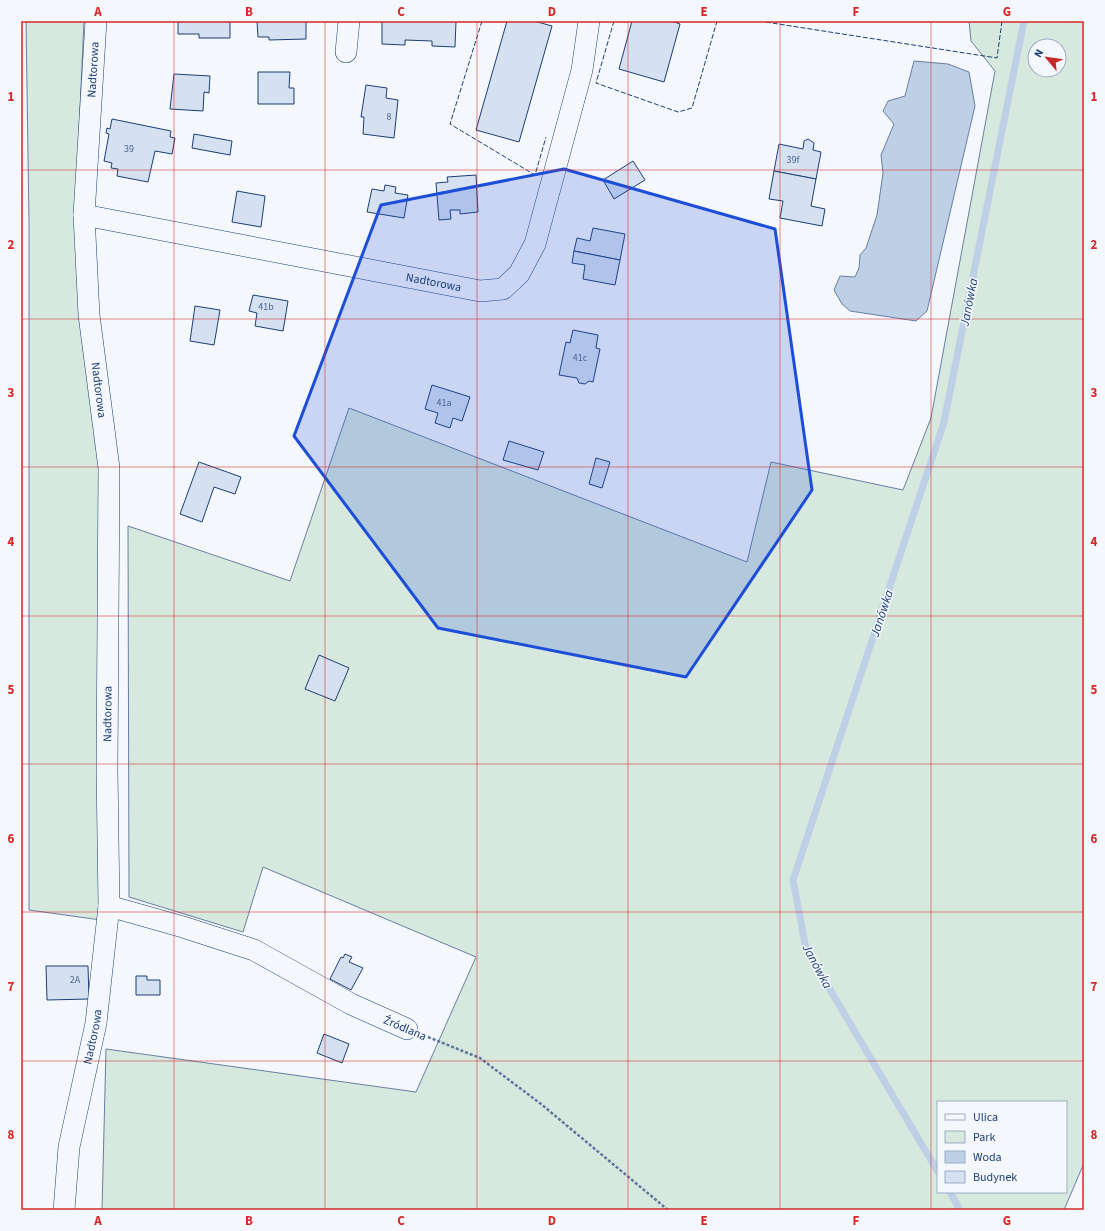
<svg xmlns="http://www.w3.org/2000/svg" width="1105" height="1231" viewBox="0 0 1105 1231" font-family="'Source Sans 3',sans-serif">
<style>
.green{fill:#d7e8df;stroke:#687fa3;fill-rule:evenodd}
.water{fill:#bed0e5;stroke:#687fa3}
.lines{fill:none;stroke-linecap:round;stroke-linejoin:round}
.stream{stroke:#bed0e5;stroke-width:7}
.building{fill:#d5e0f0;stroke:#1d3f73}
.minor-casing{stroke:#1d3f73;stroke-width:22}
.path{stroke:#5e769c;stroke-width:2.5;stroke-dasharray:3 2;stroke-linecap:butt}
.minor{stroke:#f4f7fb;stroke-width:21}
.fence{stroke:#1d3f73;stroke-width:1;stroke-dasharray:5 2;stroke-linecap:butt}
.marked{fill:#1d4ed8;fill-opacity:0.2;stroke:#1d4ed8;stroke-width:3;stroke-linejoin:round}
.grid{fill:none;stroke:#d62828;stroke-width:1;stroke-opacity:0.55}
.labels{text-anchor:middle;stroke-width:3;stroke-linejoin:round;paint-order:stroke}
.number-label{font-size:10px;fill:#4b6792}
.street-label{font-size:12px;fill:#1d3f73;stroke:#f4f7fb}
.water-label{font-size:13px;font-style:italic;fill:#1d3f73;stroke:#f4f7fb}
.neatline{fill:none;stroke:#d62828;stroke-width:1.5}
.grid-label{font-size:13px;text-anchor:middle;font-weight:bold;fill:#d62828}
</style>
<rect width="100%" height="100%" fill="#f4f7fb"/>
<!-- green -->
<g class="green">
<path d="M26,21H84L79,131L102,472L101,920L29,910V220Z"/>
<path d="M969,21H1084V1163L1064,1210H102L106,1049L416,1092L476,957L263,867L243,932L129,897L128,526L290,581L349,408L747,562L771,462L903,490L931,418L995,71L971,41ZM1035,46H1059V70H1035ZM938,1102H1066V1192H938Z"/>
</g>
<!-- water -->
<path class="water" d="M914,61L948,64L969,72L975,106L927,311L916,321L850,311L842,304L834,290L840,276L855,277L859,268L860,255L866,248L877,215L883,173L881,155L894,124L883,111L888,101L905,96Z"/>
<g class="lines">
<!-- stream -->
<g class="stream">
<path d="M938,1172L806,949L793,880L944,422L1024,21"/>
<path d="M950,1192L960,1210"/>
</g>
</g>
<!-- building -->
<g class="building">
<path d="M178,21H230V38H199V34H178Z"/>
<path d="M257,21H306V39L269,40V37H258Z"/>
<path d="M382,21H456L455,47L432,46V41L405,40V45L382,44Z"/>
<path d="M507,21H534L552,26L519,142L476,130Z"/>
<path d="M632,21H671L680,24L664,82L619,69Z"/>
<path d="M258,72H290L289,88H294V104H258Z"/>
<path d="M174,74L210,76L209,93L204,92L203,111L170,109Z"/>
<path d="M366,85L387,88L386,98L398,100L394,138L363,134L364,117H361Z"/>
<path d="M112,119L171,131L170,137L175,138L172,154L155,151L148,182L117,176L118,169L111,168L112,163L104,161L109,134L106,133L107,128L110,129Z"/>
<path d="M194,134L232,141L230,155L192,148Z"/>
<path d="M808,139L814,143L813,150L821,152L816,179L774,171L779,144L803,149L804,141Z"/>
<path d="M633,161L645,180L614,199L603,180Z"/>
<path d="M774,171L816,179L811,206L825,209L822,226L780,218L783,201L769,199Z"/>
<path d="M476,175L478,212L460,214V210H450L451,219L439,220L436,183L448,182L447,177Z"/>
<path d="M385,185L396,187L395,193L408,195L404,218L367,212L372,189L384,191Z"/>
<path d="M237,191L265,196L261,227L232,222Z"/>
<path d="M593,228L625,234L620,260L574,251L577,238L590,241Z"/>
<path d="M574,251L620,260L615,285L583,279L585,265L572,263Z"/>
<path d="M253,295L288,301L283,331L255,326L257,313L249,311Z"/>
<path d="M195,306L220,310L214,345L190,341Z"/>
<path d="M573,330L598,335L596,348L600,349L593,382L589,381L585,384L579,383L577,378L559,375L566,342L570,343Z"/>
<path d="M432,385L470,397L462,421L453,418L450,428L435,423L438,413L425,409Z"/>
<path d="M509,441L544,452L538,470L503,460Z"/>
<path d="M596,458L610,462L602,488L589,484Z"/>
<path d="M199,462L241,477L235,494L214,487L202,522L180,514Z"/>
<path d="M319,655L349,668L335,701L305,689Z"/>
<path d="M345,954L352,957L349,962L363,968L351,990L330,979L341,957L343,958Z"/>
<path d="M46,966H88L89,999L47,1000Z"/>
<path d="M136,976H147V980H160V995H136Z"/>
<path d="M324,1034L349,1044L342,1063L317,1053Z"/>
</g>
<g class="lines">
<defs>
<g id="minor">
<path d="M346,52L349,21"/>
<path id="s1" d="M84,215L480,291L503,289L519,274L535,244L582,70L589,21"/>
<path d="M109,906L183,927L254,950L351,1004L407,1029"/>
<path id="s2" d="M64,1210L69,1147L96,1023L109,906L107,770L109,468L89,315L84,215L96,21"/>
</g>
</defs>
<!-- minor casing -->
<use href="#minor" class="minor-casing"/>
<!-- path -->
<g class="path">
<path d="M428,1037L480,1058L541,1104L668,1210"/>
<path d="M1083,1210L1084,1207"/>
</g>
<!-- minor -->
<use href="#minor" class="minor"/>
<!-- fence -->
<g class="fence">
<path d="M482,21L450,124L535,175L546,137"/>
<path d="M614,21L596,83L678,112L692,108L717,21"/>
<path d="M759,21L997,58L1002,21"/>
</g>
</g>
<!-- marked area -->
<path class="marked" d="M564,169L775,229L812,490L686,677L438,628L294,436L381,205Z"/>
<!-- grid -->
<path class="grid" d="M174,21V1210M325,21V1210M477,21V1210M628,21V1210M780,21V1210M931,21V1210M21,170H1084M21,319H1084M21,467H1084M21,616H1084M21,764H1084M21,912H1084M21,1061H1084"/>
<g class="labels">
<!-- number labels -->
<g class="number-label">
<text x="389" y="120">8</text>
<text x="129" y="152">39</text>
<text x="793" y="163">39f</text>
<text x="266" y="310">41b</text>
<text x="580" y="361">41c</text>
<text x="444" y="406">41a</text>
<text x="75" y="983">2A</text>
</g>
<!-- street labels -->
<g class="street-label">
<text dy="4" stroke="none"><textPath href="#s2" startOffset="1146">Nadtorowa</textPath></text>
<text dy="4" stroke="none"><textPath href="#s1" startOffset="356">Nadtorowa</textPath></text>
<text transform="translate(99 390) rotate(83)" y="4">Nadtorowa</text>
<text dy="4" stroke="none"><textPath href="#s2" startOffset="500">Nadtorowa</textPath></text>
<text transform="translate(405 1028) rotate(23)" y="4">Źródlana</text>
<text dy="4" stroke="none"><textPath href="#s2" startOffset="176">Nadtorowa</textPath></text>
</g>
<!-- water labels -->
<g class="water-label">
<text transform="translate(968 302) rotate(-79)" y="5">Janówka</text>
<text transform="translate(881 613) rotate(-72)" y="5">Janówka</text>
<text transform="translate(818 966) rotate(62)" y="5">Janówka</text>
</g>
</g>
<!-- border -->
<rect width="1105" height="1231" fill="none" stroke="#f4f7fb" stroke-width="44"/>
<!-- legend -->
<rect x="937" y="1101" width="130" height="92" fill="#f4f7fb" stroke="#9eadc5"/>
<rect x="945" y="1114" width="20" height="6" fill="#f4f7fb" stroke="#9eadc5"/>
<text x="973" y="1121" font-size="12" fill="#1d3f73">Ulica</text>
<rect x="945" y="1131" width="20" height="12" fill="#d7e8df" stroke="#9eadc5"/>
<text x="973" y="1141" font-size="12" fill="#1d3f73">Park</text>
<rect x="945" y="1151" width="20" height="12" fill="#bed0e5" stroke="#9eadc5"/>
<text x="973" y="1161" font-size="12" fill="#1d3f73">Woda</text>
<rect x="945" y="1171" width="20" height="12" fill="#d5e0f0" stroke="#9eadc5"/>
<text x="973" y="1181" font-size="12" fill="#1d3f73">Budynek</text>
<!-- north arrow -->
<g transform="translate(1047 58) rotate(299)"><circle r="19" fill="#f4f7fb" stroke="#9eadc5"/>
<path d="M0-3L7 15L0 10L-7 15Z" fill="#c62828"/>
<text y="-6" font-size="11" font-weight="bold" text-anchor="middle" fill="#1d3f73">N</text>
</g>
<rect x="22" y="22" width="1061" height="1187" class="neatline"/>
<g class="grid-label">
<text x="98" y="16">A</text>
<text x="249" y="16">B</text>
<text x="401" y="16">C</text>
<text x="552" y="16">D</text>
<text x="704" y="16">E</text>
<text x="856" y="16">F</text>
<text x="1007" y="16">G</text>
<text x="11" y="101">1</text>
<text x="1094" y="101">1</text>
<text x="11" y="249">2</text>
<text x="1094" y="249">2</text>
<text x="11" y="397">3</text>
<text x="1094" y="397">3</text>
<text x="11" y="546">4</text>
<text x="1094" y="546">4</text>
<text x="11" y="694">5</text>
<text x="1094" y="694">5</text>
<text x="11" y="843">6</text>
<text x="1094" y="843">6</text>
<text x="11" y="991">7</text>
<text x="1094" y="991">7</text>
<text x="11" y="1139">8</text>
<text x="1094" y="1139">8</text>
<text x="98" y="1225">A</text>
<text x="249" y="1225">B</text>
<text x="401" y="1225">C</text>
<text x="552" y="1225">D</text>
<text x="704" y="1225">E</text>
<text x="856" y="1225">F</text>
<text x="1007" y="1225">G</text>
</g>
</svg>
